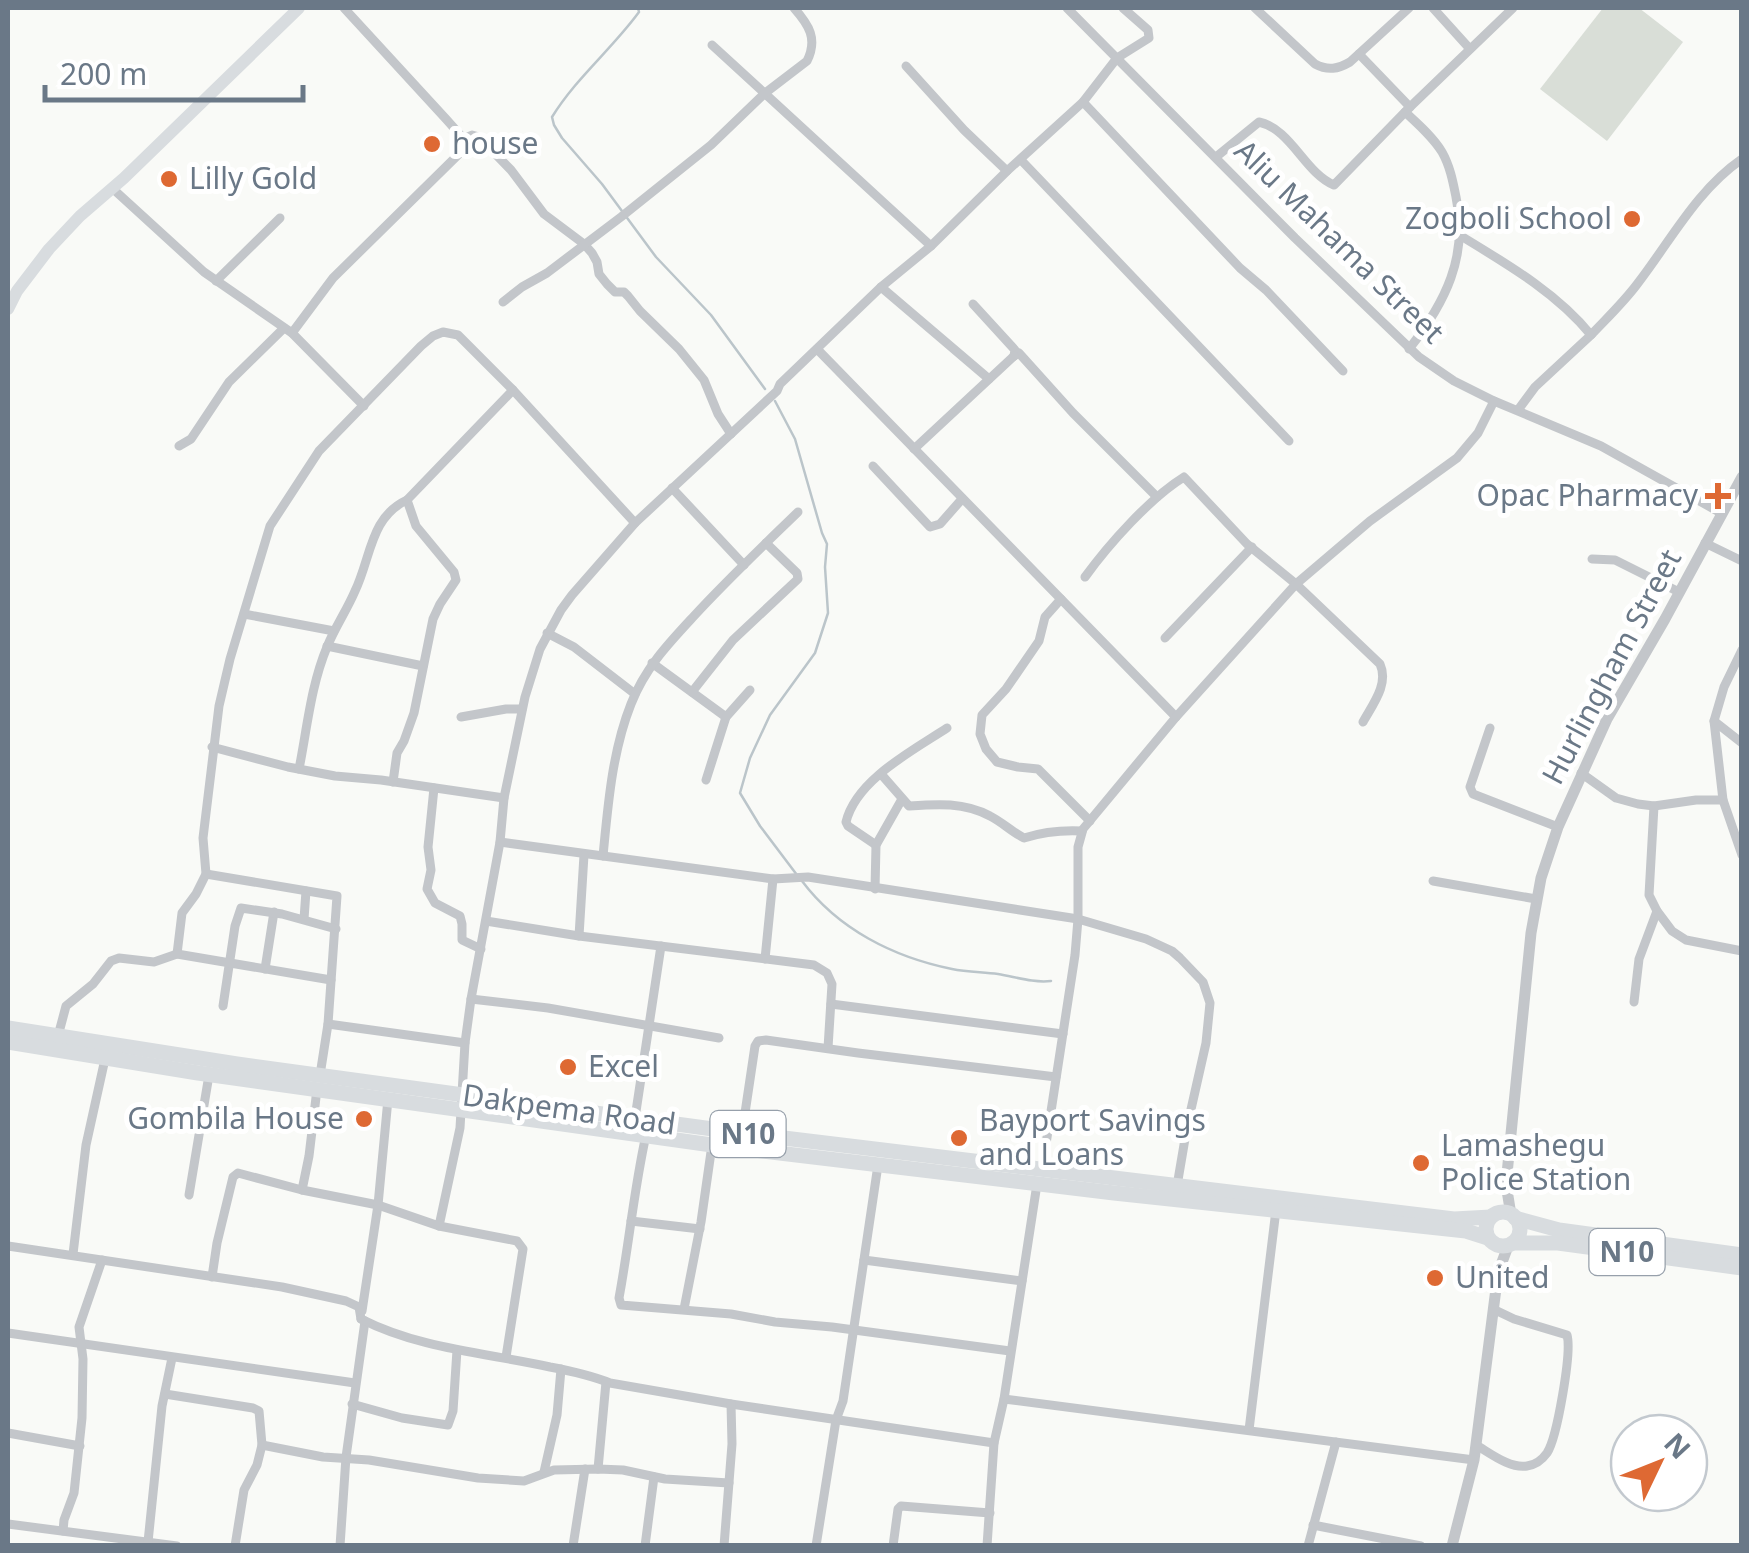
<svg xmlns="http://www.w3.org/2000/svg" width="1749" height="1553" viewBox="0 0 1749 1553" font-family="'Noto Sans',sans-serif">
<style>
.green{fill:#d9ded7}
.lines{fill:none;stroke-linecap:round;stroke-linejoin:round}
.stream{stroke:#bbc5ca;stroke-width:2.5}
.minor{stroke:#c3c6ca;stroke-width:9}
.tertiary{stroke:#c3c6ca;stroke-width:11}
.secondary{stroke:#d8dcdf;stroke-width:12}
.trunk{stroke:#d8dcdf;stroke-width:15}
.poi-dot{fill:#de6933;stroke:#fff;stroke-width:4}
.labels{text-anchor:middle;stroke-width:10;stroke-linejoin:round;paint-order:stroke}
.shield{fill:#fff;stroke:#97a0ab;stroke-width:2.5}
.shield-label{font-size:28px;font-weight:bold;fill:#6a7887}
.poi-label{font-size:30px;fill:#6a7887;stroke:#fff;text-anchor:start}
.street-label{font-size:30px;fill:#6a7887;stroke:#fff}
</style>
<rect width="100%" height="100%" fill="#f9faf7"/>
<!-- green -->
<path class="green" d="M1603,8H1639L1683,42L1607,141L1540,89Z"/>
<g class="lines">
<!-- stream -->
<g class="stream">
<path d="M638,8L639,12C612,49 576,78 552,117L554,125L562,138L602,184L656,257L711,315L765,389"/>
<path d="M775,401L795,439L822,533L827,544L825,567L828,613L815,653L770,715L750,758L740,793L760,826L797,875"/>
<path d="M802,881C838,929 893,957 952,969C967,972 982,972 998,974C1016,977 1033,983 1051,981"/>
</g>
<!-- minor -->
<g class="minor">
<path d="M1067,8L1295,238L1419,357L1454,381L1494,401L1601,446L1721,513"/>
<path d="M1255,8L1315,64C1328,71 1338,69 1350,62L1409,8"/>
<path d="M1433,8L1470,49"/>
<path d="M712,45L931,246"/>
<path d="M1359,54L1410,107L1513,8"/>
<path d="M906,66L964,130L1007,171"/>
<path d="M1083,102L1240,268L1266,290L1343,371"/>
<path d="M1405,112C1418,124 1433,137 1442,152C1450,166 1453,182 1456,197C1469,256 1445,303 1409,349"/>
<path d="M463,139L472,135L479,137L511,170L544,214L584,244L592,253L597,262L599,274L607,284L615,292H624L628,296L640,311L679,349L704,380L718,414L731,434"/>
<path d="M1216,157L1259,122C1291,129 1305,173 1334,185L1410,107"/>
<path d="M1021,160L1289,441"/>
<path d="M112,188L204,272L292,333L364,406"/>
<path d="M1461,236C1507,264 1557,293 1591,335L1535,387L1518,410"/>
<path d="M216,281L280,218"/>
<path d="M881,287L989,379"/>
<path d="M503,302L522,287L547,273L621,217L711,145L764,94L807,61C818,39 809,25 794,8"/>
<path d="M973,304L1015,350L1014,356"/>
<path d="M292,333L333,278L464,149L462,137L446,119L344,8"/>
<path d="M1591,335C1607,318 1624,302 1638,283C1671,240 1697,190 1742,159"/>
<path d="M817,349L1176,717"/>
<path d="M1014,356L1019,353L1073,413L1157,497"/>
<path d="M179,446L191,439L229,382L284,328"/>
<path d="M914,449L1014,356"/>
<path d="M873,466L930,527L940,524L962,499"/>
<path d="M672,488L744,565"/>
<path d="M1705,543L1742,561"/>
<path d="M1592,559L1615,560L1679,592"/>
<path d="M1085,577C1109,544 1150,498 1184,477L1247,544L1296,584L1380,664C1389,684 1373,704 1363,722"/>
<path d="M1061,599L1045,617L1039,641L1006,689L982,715L980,734L986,749L997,762L1018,767L1038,769L1090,821"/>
<path d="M244,614L334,631"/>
<path d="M547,633L574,647L635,694"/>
<path d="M1165,638L1252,547"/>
<path d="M327,646L423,666"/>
<path d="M652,663L726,717"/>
<path d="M692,692L733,640L798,579L797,573L766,543"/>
<path d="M461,717L506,709H522"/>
<path d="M1714,721L1724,687L1742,650"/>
<path d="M1490,728L1470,787L1473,794L1558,827"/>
<path d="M1742,743L1714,721L1723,800L1742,855"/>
<path d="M212,747L288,767L335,776L381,780L504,798"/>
<path d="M299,769C307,729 311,685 327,647C335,627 347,610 355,591C371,558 370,517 407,500"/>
<path d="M1581,773L1616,798L1638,804L1654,806L1696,800H1723"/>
<path d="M881,774L909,806C937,804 964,802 990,816C1002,822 1012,832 1024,838C1043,832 1062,830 1082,831"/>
<path d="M706,780L726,717L750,690"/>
<path d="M393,782L397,753L404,741L414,713L433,619L440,604L456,580L454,572L416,526L407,500L513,390"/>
<path d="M434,788L428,847L431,870L427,889L435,903L460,916L462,924V940L481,949"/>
<path d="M1654,806L1649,895L1657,911L1672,931L1686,940L1742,951"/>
<path d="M500,842L773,879L765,959"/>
<path d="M876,845L848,826L846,822C856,780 912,751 947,728"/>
<path d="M603,856C608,805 612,752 631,704C645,668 668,644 694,616C727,580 763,546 798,512"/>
<path d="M206,874L337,896L328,1024L320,1075"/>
<path d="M773,879L808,877L1078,919L1146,939L1172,951L1180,958L1203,982L1210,1003L1206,1043L1187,1127L1177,1186"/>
<path d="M1433,881L1536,899"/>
<path d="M875,889L876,845L902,799"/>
<path d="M304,919L306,891"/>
<path d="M486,921L579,936L814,965L827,973L832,984L828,1048"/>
<path d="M579,936L584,855"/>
<path d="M177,954L182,913L196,894L206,874L203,838L219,706L230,659L270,526L319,451L421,346L433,336L443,332L458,335L513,390L635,523"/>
<path d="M265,969L274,912"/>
<path d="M471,999L548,1008L719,1038"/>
<path d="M1634,1002L1639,959L1657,911"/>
<path d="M831,1004L1063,1034"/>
<path d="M223,1006L235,926L241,908L282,914L336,929"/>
<path d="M328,1024L465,1043"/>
<path d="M58,1036L66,1006L93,984L111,961L119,958L154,962L177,954L331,980"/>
<path d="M635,1118L661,946"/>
<path d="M742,1133L755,1046L758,1041L766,1040L858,1053L1056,1077"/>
<path d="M646,1135C634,1189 629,1244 619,1298L621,1305L731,1314L775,1322L832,1327L1010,1351"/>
<path d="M1042,1170L1075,955L1078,919V847L1083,829L1176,717L1296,584L1370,521L1457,458L1478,433L1494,401"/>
<path d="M302,1190L309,1156L317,1089"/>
<path d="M189,1195L209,1075"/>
<path d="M631,1221L700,1229"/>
<path d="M439,1226L460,1128L465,1043L471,999L500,842L504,798L525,697L540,649L561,610L572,595L635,523L777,391L780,384L881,287L931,246L1007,171L1083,102L1117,58L1149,38L1148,30L1123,8"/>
<path d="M8,1246L282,1287L346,1301L359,1307L361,1319L365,1321L346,1457L340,1546"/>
<path d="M73,1254L86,1145L105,1059"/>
<path d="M864,1260L1022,1281"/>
<path d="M212,1277L217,1243L233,1177L238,1173L302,1190L378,1205L439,1226L517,1241L523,1249L506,1357"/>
<path d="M684,1309L701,1222L712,1145"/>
<path d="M362,1311L378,1205L388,1099"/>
<path d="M361,1319C420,1349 487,1353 550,1367C571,1371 590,1375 610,1383L731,1404L994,1443"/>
<path d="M8,1333L355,1383"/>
<path d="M165,1394L253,1408L259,1411L262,1445L257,1465L244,1490L235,1546"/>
<path d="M1004,1399L1474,1460"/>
<path d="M352,1404L402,1418L448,1425L453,1411L457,1350"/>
<path d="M1249,1430L1276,1210"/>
<path d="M8,1433L80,1446"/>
<path d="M262,1445L323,1457L369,1460L478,1478L524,1481L554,1470L598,1469L623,1470L665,1479L729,1483"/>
<path d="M1476,1445C1490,1453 1510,1469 1527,1466C1535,1465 1542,1460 1547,1453C1557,1438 1572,1352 1567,1335L1514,1319L1493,1309"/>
<path d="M598,1469L606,1382"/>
<path d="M544,1472L557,1415L561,1369"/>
<path d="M8,1524L177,1546"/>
<path d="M1313,1525L1421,1546"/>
<path d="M63,1531L64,1520L74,1493L82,1418L83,1359L79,1327L102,1260"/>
<path d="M148,1542L162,1406L172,1358"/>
<path d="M573,1546L585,1469"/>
<path d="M645,1546L654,1477"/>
<path d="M724,1546L732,1444L731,1404"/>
<path d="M816,1546L836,1420L843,1401L878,1165"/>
<path d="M893,1546L898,1509L901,1506L990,1513"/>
<path d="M987,1546L994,1443L1004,1399L1037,1184"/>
<path d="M1308,1546L1336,1442"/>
</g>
<!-- tertiary -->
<g class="tertiary">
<path d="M1511,1215L1506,1184L1531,933L1541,878L1558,827L1607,719L1665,619L1742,477"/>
<path d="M1452,1546L1474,1460L1498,1273L1508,1246"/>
</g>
<!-- secondary -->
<path class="secondary" d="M8,309L17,291L49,249L80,216L124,178L299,8"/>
<!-- trunk -->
<g class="trunk">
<path d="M8,1028L237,1064L742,1133L1454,1219L1491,1217"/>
<path d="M8,1042L198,1073L712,1145L1114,1193L1466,1231L1488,1238"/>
<circle cx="1503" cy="1229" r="17"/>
<path d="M1515,1218L1559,1230L1742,1255"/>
<path d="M1513,1243H1558L1742,1268"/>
</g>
</g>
<!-- markers -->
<g class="poi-dot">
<circle cx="432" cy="144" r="10"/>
<circle cx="169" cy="179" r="10"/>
<circle cx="1632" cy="219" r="10"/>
<path d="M1713 481h10v10h10v10h-10v10h-10v-10h-10v-10h10z"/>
<circle cx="568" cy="1067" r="10"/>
<circle cx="364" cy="1119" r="10"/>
<circle cx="959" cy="1138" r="10"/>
<circle cx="1421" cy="1163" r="10"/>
<circle cx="1435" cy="1278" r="10"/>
</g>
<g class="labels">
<!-- shield labels -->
<g class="shield">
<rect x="710.5" y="1111" width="75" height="46" rx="8"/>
<rect x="1589.5" y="1229" width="75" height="46" rx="8"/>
</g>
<g class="shield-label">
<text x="748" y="1144">N10</text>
<text x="1627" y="1262">N10</text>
</g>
<!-- poi labels -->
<g class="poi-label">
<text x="452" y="154">house</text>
<text x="189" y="189">Lilly Gold</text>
<text x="1612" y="229" text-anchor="end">Zogboli School</text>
<text x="1698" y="506" text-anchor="end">Opac Pharmacy</text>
<text x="588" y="1077">Excel</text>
<text x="344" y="1129" text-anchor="end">Gombila House</text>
<text x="979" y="1131">Bayport Savings<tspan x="979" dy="34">and Loans</tspan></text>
<text x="1441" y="1156">Lamashegu<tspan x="1441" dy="34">Police Station</tspan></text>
<text x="1455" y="1288">United</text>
</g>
<!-- street labels -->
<g class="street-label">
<text transform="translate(1339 242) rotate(44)" y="10">Aliu Mahama Street</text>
<text transform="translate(1612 667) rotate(-62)" y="10">Hurlingham Street</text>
<text transform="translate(569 1110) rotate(8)" y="10">Dakpema Road</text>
</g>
</g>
<!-- border -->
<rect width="1749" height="1553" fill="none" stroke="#6a7887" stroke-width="20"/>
<!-- north arrow -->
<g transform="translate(1659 1463) rotate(47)"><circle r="48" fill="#ffffff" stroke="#c3c9cf" stroke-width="2.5"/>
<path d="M0-8L18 38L0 25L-18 38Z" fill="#de6933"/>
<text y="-15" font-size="28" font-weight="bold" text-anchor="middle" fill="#6a7887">N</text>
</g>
<!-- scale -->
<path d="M45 85v15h258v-15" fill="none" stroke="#6a7887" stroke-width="5"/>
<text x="60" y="85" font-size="30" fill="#6a7887" stroke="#ffffff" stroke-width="8" paint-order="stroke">200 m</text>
</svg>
